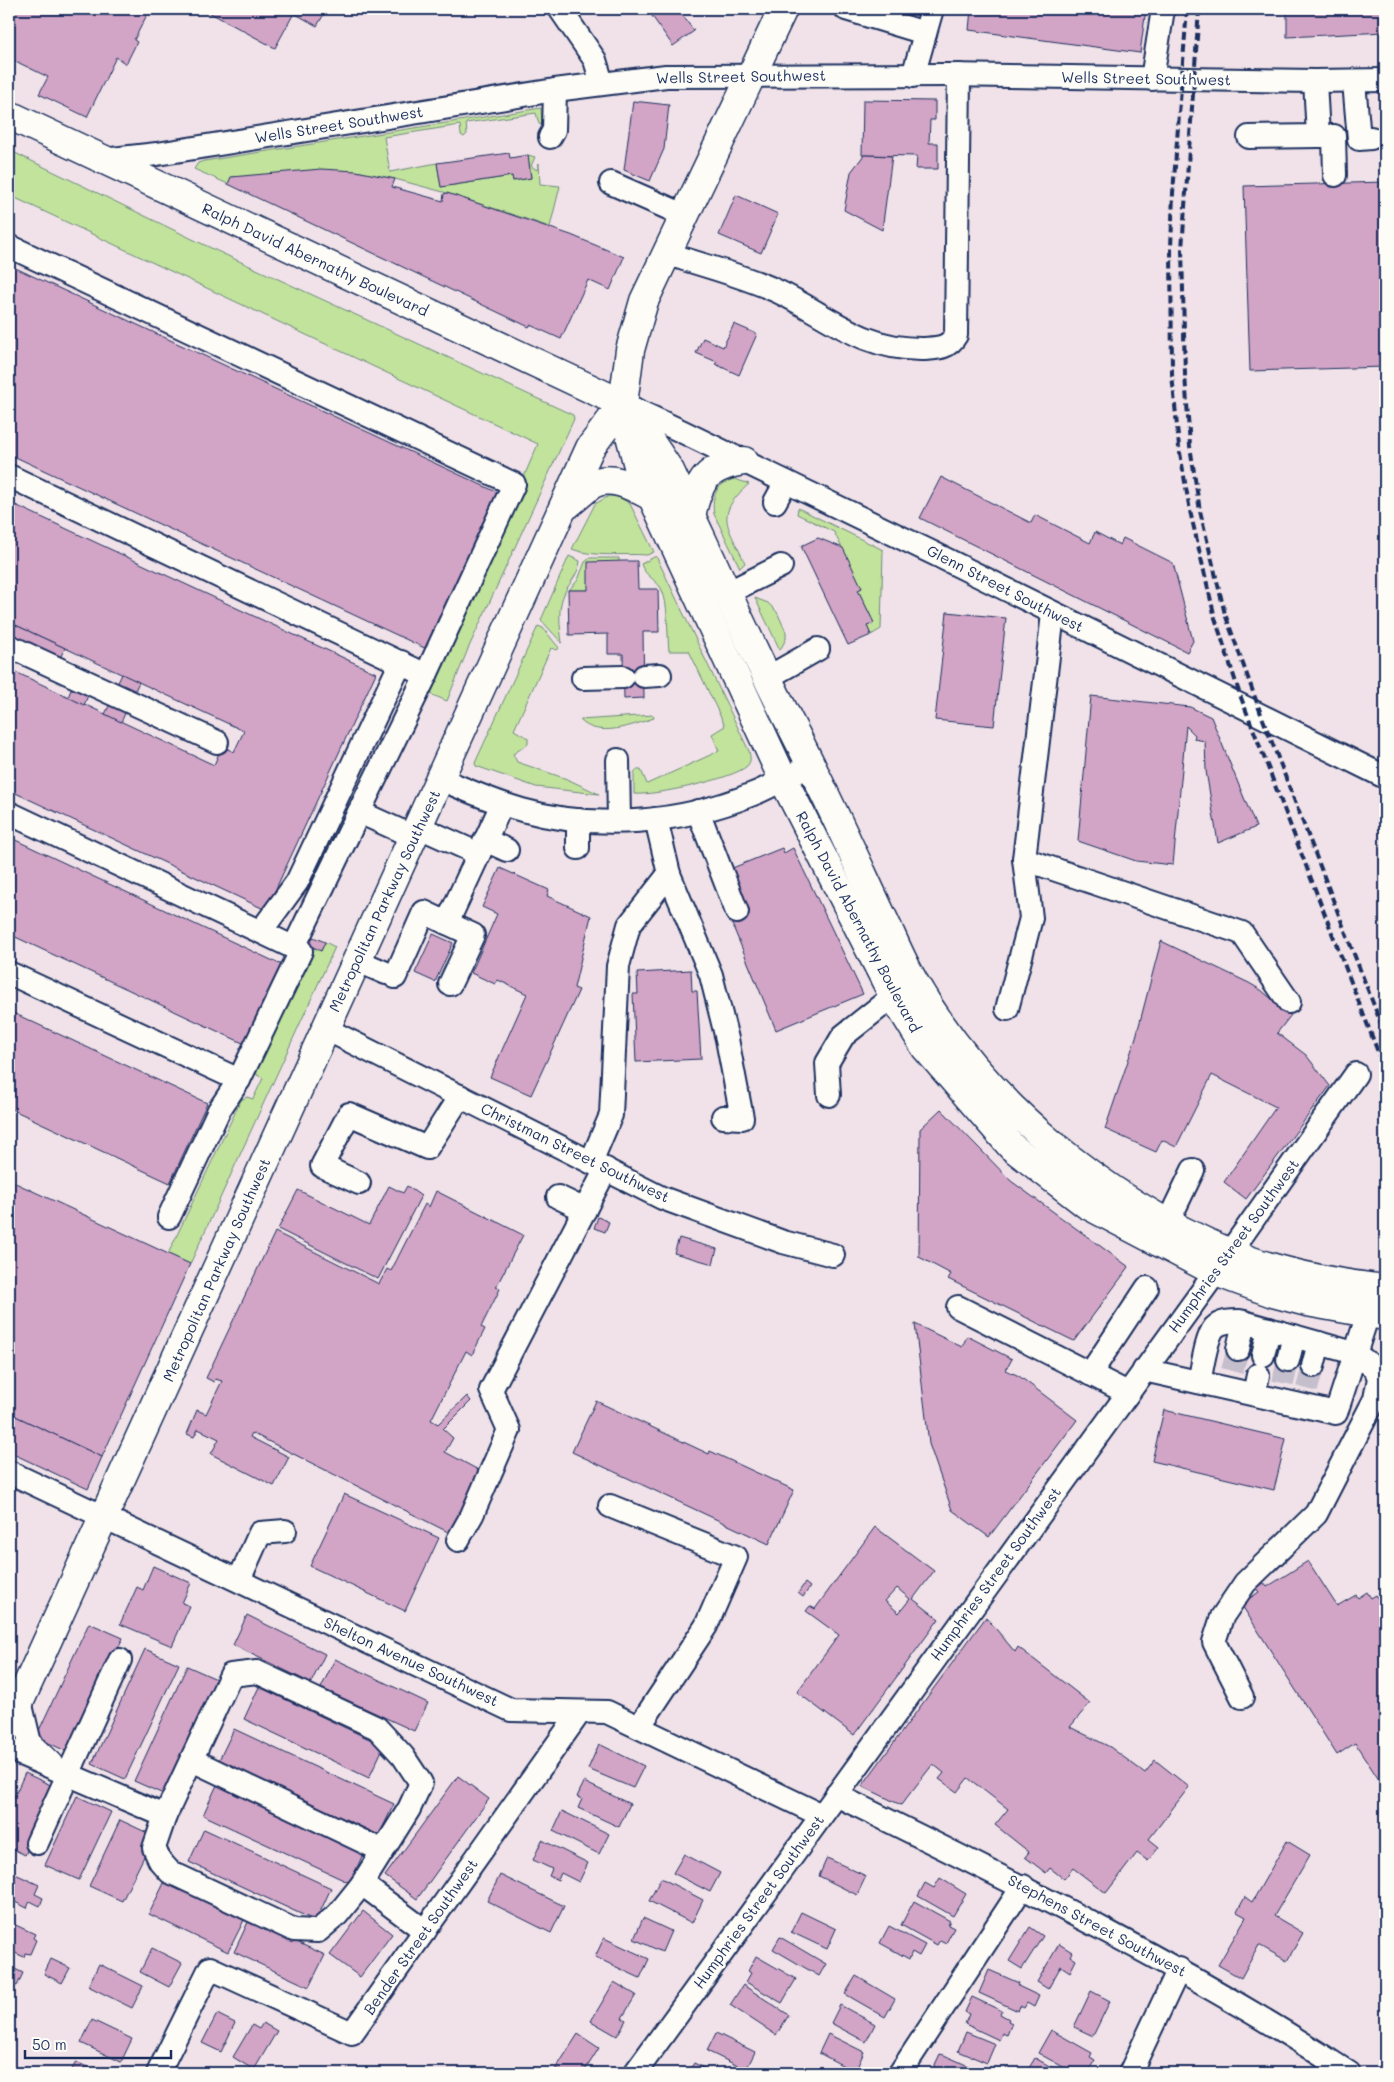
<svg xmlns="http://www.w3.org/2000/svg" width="1394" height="2082" viewBox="0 0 1394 2082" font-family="Mali,sans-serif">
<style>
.green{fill:#c2e39c;stroke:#6e897d}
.building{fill:#d2a4c6;stroke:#1b2f5e;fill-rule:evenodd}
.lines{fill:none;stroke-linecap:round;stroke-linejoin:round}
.minor-tunnel{stroke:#c5becc;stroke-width:22;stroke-dasharray:22 11;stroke-linecap:butt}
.minor-casing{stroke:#1b2f5e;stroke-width:26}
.major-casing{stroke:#1b2f5e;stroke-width:31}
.minor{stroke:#fdfcf7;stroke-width:22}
.major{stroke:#fdfcf7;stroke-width:28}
.rail{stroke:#1b2f5e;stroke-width:4;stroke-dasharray:8 4;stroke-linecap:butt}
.labels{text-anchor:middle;stroke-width:5;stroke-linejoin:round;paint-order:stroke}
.street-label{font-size:15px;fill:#1b2f5e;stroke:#fdfcf7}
</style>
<rect width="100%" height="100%" fill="#f0e2e8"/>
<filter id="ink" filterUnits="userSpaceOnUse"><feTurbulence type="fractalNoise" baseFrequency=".02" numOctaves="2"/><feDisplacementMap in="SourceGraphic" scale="10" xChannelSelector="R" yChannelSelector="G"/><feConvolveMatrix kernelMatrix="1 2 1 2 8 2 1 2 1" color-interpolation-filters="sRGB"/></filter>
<g filter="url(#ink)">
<!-- green -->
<g class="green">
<path d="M541,108L542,125L539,124L536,113L466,123L467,134L464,137L461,135L460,125L384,137L390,172L437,163L441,187L512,176L513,181L531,178L528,155L535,157L531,166L537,170L539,163L540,184L560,186L550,227L447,193L395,179L356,171L232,177L228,184L194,169L198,163L204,161Z"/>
<path d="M9,150L215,250L573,415L574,419L468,649L447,701L430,694L538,444L9,195Z"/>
<path d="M735,479L749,484C713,516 728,525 745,563L740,568L714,514C711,497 716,483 735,479Z"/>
<path d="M609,496L619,497L630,504L654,552L647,555C623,553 595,558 572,549L595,504Z"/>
<path d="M798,508L883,550L881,629L871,635L867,626L874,623L858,590L862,588L834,532L797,514Z"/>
<path d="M569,556L580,561C579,573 570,582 565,592C557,607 560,627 562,643L541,620Z"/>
<path d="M656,556L749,751C750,756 752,761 747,766C733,779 654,796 634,794V773L636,770H641L647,784L719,751L712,734L725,726L689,651H669C667,634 669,602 661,588C654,578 645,576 641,564Z"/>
<path d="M590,558H619V561L588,590H569L578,580L585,562Z"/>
<path d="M755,598L768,603L777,612L786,632V639L780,650Z"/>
<path d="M538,626L543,628L559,648L557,650L551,648L514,730L528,738V744L513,754L517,762L567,779L599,794L536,787L476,766L475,763Z"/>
<path d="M653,715L654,718C633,725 598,739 580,720Z"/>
<path d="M325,942L335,947L190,1264L168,1254L241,1100L247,1097L253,1099L263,1078L257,1075L256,1069L312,947L321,951Z"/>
</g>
<!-- building -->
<g class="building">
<path d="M9,9H150L134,40L137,42L126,64L116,57L87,117L39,94L48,77L11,59L9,64Z"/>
<path d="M203,9H327L317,26L294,13L275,48Z"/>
<path d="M662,9H678L694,31L673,46L652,16Z"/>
<path d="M971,9H1146L1140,53L969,30Z"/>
<path d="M1287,9H1385V32L1287,37Z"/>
<path d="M863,100L935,101V120H930L929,143H938V169H916L917,156L862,155Z"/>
<path d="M633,101L669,105L664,149L650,181L624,170Z"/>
<path d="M509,153L510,158L528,155L531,178L513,181L512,176L441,187L437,163Z"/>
<path d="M864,155L892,156L882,230L844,210L851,172Z"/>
<path d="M321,169L356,171L395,179L392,187L443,201L444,194L447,193L571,235L624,257L610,290L588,280L561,339L530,325L529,327L228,184L231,177Z"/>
<path d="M1385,182V367L1250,371L1244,186Z"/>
<path d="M736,195L778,214L761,253L719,235Z"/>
<path d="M9,265L503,495L431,651L9,454Z"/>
<path d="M734,324L757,334L739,375L715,364L717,362L696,353L703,338L723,347Z"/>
<path d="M941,477L1031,523L1035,515L1090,543L1095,532L1120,545L1123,538L1173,563L1193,641L1187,652L920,518Z"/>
<path d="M9,502L376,673L266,910L9,790V669L214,765L222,746L234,752L244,731L9,622Z"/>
<path d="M818,538L843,548L862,588L858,590L874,623L867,626L871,635L848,645L801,546Z"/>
<path d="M624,561H637L638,589H658L659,632H643L644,698L624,699L623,654H608V634L569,635L568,590H588V562Z"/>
<path d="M947,612L1006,618L994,726L935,720Z"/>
<path d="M9,622L65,648L58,662L9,639Z"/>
<path d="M122,674L139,682L132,697L115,689Z"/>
<path d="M75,680L89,693L84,705L68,697Z"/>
<path d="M1091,696L1190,707L1211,717L1256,827L1218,843L1206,771L1205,741L1194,739L1195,735L1186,726L1173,865L1136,861L1078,841Z"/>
<path d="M110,704L129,705L121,722L105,714Z"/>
<path d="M9,837L284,966L247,1045L9,934Z"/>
<path d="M782,848L784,853L793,848L863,994L776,1030L729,917L730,869Z"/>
<path d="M500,868L549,890L547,896L591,916L574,988L579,990L531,1095L490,1077L527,994L498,980L495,984L471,973L497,914L482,907Z"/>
<path d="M433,934L453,943L435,982L415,973Z"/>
<path d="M313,937L325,942L321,951L309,945Z"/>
<path d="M1161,941L1249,983L1261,990L1291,1015L1277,1033L1306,1055L1330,1086L1246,1199L1224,1182L1276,1107L1212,1075L1176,1147L1162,1140L1156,1152L1105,1129L1136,1037Z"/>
<path d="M691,970L692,991H697L701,1059L636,1062L633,994H638L637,973Z"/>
<path d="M9,1011L207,1103L170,1183L9,1108Z"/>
<path d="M941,1109L1011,1181L1129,1267L1074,1341L948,1279L951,1274L919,1257L920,1129Z"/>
<path d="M9,1180L190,1264L102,1457L9,1413Z"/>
<path d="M389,1186L403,1193L407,1186L421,1196L378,1279L278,1229L298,1190L369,1225Z"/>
<path d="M436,1191L523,1235L496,1287L500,1289L481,1327L485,1329L472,1355L466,1351L431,1420L438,1424L467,1396L471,1401L443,1429L453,1438L445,1452L484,1473L452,1534L252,1433L250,1437L289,1457L274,1486L211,1454L219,1439L198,1429L194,1437L187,1434L197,1410L206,1414L222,1381L215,1379L214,1382L206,1378L275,1232L379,1284L387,1269L391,1271L425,1204L429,1207Z"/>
<path d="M598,1217L609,1222L605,1232L594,1228Z"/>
<path d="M679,1238L717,1249L713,1264L674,1253Z"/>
<path d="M915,1324L962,1347L967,1336L1012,1359L1006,1370L1019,1376L1077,1420L989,1537L952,1510L929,1444Z"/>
<path d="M596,1401L709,1454L710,1451L794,1490L769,1544L572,1452Z"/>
<path d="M1164,1410L1286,1439L1274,1490L1152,1461Z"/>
<path d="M9,1413L102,1457L88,1489L9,1452Z"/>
<path d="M344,1494L439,1538L405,1611L310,1566Z"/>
<path d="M1385,1505V1522L1378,1510Z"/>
<path d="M875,1527L934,1571L913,1599L939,1619L854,1735L797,1692L839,1635L806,1611L810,1606L815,1609ZM897,1588L910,1599L899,1613L885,1601Z"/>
<path d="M1308,1561L1337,1606L1356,1595L1358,1598L1367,1592L1371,1598L1376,1595L1385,1610V1789L1355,1743L1337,1755L1241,1604L1259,1592L1256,1588L1264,1583L1267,1587Z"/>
<path d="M153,1566L191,1583L182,1603L190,1606L172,1646L120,1624L137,1587L143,1590Z"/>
<path d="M805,1583L810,1587L803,1597L798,1593Z"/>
<path d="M247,1615L325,1654L311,1683L233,1645Z"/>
<path d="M986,1617L1015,1652L1018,1647L1090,1703L1070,1727L1110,1747L1145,1773L1155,1760L1189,1787L1149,1839L1159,1847L1148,1861L1137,1853L1106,1893L1073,1868L1064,1879L1050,1868L1046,1873L1025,1857L1029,1852L995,1825L1008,1809L968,1778L957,1792L939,1779L944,1773L933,1764L901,1805L862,1786Z"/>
<path d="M89,1623L123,1638L70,1753L36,1737Z"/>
<path d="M145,1649L179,1664L125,1779L92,1764Z"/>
<path d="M335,1659L428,1703L414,1731L321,1688Z"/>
<path d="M187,1666L221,1681L168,1796L134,1781Z"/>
<path d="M259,1687L384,1746L369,1778L244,1719Z"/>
<path d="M234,1729L394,1804L379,1835L219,1760Z"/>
<path d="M599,1744L644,1766L633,1788L588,1769Z"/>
<path d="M25,1773L57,1788L25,1855L9,1847V1808Z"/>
<path d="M458,1776L489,1799L417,1899L385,1876Z"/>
<path d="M584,1782L630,1804L619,1827L578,1808L582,1799L577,1797Z"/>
<path d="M217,1785L364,1852L350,1883L203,1815Z"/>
<path d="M77,1796L111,1812L79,1880L45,1865Z"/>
<path d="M562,1811L609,1834L599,1854L553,1831Z"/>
<path d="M120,1820L154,1836L122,1901L89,1886Z"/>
<path d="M204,1829L331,1888L316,1921L189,1862Z"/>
<path d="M542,1840L588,1863L579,1882L561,1873L558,1880L549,1876L552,1869L533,1860Z"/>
<path d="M1287,1841L1310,1855L1274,1916L1303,1933L1287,1961L1259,1945L1241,1978L1218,1965L1246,1917L1237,1912L1245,1897L1252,1902Z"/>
<path d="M684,1854L720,1873L710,1892L673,1873Z"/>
<path d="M827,1858L866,1876L857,1895L819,1876Z"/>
<path d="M11,1872L39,1885L35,1894L43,1898L40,1906L30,1901L27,1908L9,1899V1877Z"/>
<path d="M500,1875L564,1906L551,1933L487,1901Z"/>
<path d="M661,1878L703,1900L692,1923L649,1901Z"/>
<path d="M940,1878L966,1894L953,1916L918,1896L925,1883L934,1888Z"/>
<path d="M165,1881L245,1918L228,1952L149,1914Z"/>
<path d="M914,1901L950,1921L948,1925L954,1928L946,1943L940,1940L937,1945L901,1925Z"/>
<path d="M363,1911L392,1934L360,1977L330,1955Z"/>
<path d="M801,1912L836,1929L827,1949L791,1932Z"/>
<path d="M643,1918L671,1931L662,1952L634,1939Z"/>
<path d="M249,1920L325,1955L309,1987L234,1952Z"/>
<path d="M9,1922L35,1934L33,1938L36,1940L30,1954L25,1953L24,1957L9,1950Z"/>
<path d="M889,1926L925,1945L919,1956L912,1952L909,1959L880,1943Z"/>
<path d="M1030,1927L1043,1936L1022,1969L1009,1961Z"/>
<path d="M780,1937L826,1964L819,1976L773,1949Z"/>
<path d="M604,1938L649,1959L640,1978L595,1957Z"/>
<path d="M1059,1944L1072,1952L1070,1956L1076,1960L1070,1972L1061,1966L1048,1989L1037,1982Z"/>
<path d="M152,1948L182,1963L169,1987L140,1972Z"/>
<path d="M756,1956L796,1979L782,2003L746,1982L751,1973L748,1971Z"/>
<path d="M51,1959L70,1968L62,1983L44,1974Z"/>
<path d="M99,1964L143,1986L132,2008L88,1986Z"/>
<path d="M9,1966L23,1973L17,1986L11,1983L9,1988Z"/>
<path d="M989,1970L1019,1983L1018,1986L1039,1996L1034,2007L1027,2003L1024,2008L1020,2006L1018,2011L979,1993Z"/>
<path d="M856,1976L895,1999L885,2017L845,1994Z"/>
<path d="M614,1982L636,1995L622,2018L626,2020L617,2036L591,2021Z"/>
<path d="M743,1985L789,2015L776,2035L730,2005Z"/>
<path d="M1091,1991L1110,2001L1093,2036L1074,2027Z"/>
<path d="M972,1997L1002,2011L1000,2014L1009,2019L1008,2021L1012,2023L1007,2035L1002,2033L999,2040L965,2024L969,2014L965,2012Z"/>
<path d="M840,2005L875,2024L866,2042L831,2023Z"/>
<path d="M217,2014L235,2023L221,2052L202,2043Z"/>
<path d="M92,2020L132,2039L121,2062L81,2043Z"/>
<path d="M263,2023L277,2031L254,2070L233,2057L252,2025L259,2029Z"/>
<path d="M1051,2030L1092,2053L1090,2057L1095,2060L1087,2073H1074L1038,2053Z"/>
<path d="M966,2032L995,2044L987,2063L958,2051Z"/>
<path d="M716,2033L755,2052L746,2070L707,2051Z"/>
<path d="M578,2034L599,2048L584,2072L586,2073H553Z"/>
<path d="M828,2034L864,2052L855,2072L819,2053Z"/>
<path d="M940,2054L944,2055L984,2073H931Z"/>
<path d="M1035,2058L1062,2073H1026Z"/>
<path d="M76,2062L101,2073H70Z"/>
<path d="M694,2063L714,2073H688Z"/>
</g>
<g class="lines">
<!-- minor-tunnel -->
<g class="minor-tunnel">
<path d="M1232,1371L1238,1349"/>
<path d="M1283,1383L1288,1360"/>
<path d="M1307,1389L1313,1366"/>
</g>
<defs>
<g id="minor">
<path d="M560,9L595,60L602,83"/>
<path d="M846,9L925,33"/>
<path d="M913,76L932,9"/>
<path d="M1152,79L1163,9"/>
<path d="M1354,82L1359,139L1371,138"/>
<path d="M1318,136H1334L1335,175"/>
<path d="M550,137L554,130L555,90"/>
<path d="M1249,137L1318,136L1315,81"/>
<path d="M103,160L157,154L555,90L666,76L948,75L1315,81L1385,80"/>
<path d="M611,183L684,215"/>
<path d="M9,246L514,484L426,675L359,812"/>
<path d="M666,253C703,266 743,275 779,292C829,316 863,350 923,349C937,348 948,349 956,335L959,75"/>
<path d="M623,404L681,431L935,554L1385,777"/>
<path d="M9,476L426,675"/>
<path d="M775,502L786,482"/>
<path d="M727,593L781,566"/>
<path d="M1053,614L1024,859L1242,933L1289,1002"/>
<path d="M9,646L217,742"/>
<path d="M644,676L660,675"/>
<path d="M583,678L623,677"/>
<path d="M767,678L818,649"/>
<path d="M618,760L619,821"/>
<path d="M441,779C468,791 494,802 522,810C597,831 682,823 753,794C773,786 792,774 811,765"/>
<path d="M698,811L737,912"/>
<path d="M9,813L301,951L239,1080L219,1110L169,1217"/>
<path d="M419,827L479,854L447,923L473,935L450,984"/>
<path d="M485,840L507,850"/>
<path d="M578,848V820"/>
<path d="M479,854L502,804"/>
<path d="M669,874L711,975L727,1039L742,1118L723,1117"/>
<path d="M261,931L297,882L401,662"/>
<path d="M294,947L359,812L414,837"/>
<path d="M358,961L386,973"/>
<path d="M9,973L239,1080"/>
<path d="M395,977L424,912L447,923"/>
<path d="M1007,1009L1031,918L1024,859"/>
<path d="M326,1029L662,1198L783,1242L833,1255"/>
<path d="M829,1095L827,1063L843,1036L906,986"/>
<path d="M591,1162L611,1115L618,966L629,925L669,874L656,819"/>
<path d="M359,1183L322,1166L349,1114L427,1148L460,1096"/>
<path d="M558,1197L585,1210"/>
<path d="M1168,1222L1193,1170"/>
<path d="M958,1307L1128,1393"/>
<path d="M1238,1349L1244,1322"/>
<path d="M1263,1355L1269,1329"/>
<path d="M1288,1360L1294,1336"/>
<path d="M1313,1366L1319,1343"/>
<path d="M1144,1370L1336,1413L1368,1314"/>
<path d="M1090,1374L1147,1288"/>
<path d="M1199,1382C1202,1370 1206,1338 1214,1328C1221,1321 1231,1321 1240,1321L1354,1353L1375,1368L1379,1378L1375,1399L1316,1514L1245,1583L1222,1617L1214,1642L1242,1697"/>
<path d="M1254,1394L1258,1375"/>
<path d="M9,1472L511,1710L607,1712L821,1815"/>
<path d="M610,1506L736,1557L706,1626L639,1727"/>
<path d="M458,1540L472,1515L509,1430L491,1390L606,1169"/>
<path d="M239,1580L260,1533L285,1531"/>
<path d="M20,1701L30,1743L51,1763"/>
<path d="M9,1749L165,1816L231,1675L257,1672L377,1728L403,1756L421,1783L409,1809L362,1884L425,1931"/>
<path d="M192,1760L383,1851"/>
<path d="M836,1795C1011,1881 1186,1966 1349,2073"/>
<path d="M165,1816L154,1848L160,1861L170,1872L294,1930L318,1931L338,1914L362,1884"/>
<path d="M37,1843L120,1660"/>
<path d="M158,2073L210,1968L352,2033L580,1712"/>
<path d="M635,2073L1216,1272L1356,1074"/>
<path d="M900,2073L1023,1886"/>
<path d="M1130,2073L1179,1969"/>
</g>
<g id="major">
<path d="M9,115L623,404L650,441L670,471C702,539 733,607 766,675C782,709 801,743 817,778C839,823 860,869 881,914C892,936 901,960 914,982C982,1101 1102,1199 1228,1252C1277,1273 1333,1283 1385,1289"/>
<path d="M625,416L638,466L783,779L893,995L925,1047L1012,1147L1086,1204L1216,1272L1273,1293L1307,1302L1385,1316"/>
<path d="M567,505C575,499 583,491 591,485C610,473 634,487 651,496"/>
<path d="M691,516C699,480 706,467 744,461"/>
<path d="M9,1725L590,448L623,404L630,350L644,301L783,9"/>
</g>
</defs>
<!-- minor casing -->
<use href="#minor" class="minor-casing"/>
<!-- major casing -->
<use href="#major" class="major-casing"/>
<!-- minor -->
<use href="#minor" class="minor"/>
<!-- major -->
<use href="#major" class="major"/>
<!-- rail -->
<g class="rail">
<path d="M1187,9L1173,193L1171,248L1172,374L1179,447L1190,511L1215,618L1240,695L1385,1070"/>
<path d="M1199,9L1182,249L1185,375L1190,446L1200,511L1225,614L1261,714L1385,1034"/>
</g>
</g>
</g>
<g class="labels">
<!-- street labels -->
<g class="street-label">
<text transform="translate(741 77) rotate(-1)" y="5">Wells Street Southwest</text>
<text transform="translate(1146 79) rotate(1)" y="5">Wells Street Southwest</text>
<text transform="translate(339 125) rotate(-9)" y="5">Wells Street Southwest</text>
<text transform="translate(315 260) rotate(25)" y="5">Ralph David Abernathy Boulevard</text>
<text transform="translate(1005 589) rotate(27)" y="5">Glenn Street Southwest</text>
<text transform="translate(385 901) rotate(-65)" y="5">Metropolitan Parkway Southwest</text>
<text transform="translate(858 922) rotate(62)" y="5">Ralph David Abernathy Boulevard</text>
<text transform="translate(575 1153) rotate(26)" y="5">Christman Street Southwest</text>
<text transform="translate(1234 1246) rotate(-54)" y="5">Humphries Street Southwest</text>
<text transform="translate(217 1270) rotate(-66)" y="5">Metropolitan Parkway Southwest</text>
<text transform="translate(996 1574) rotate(-54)" y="5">Humphries Street Southwest</text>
<text transform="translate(411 1662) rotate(25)" y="5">Shelton Avenue Southwest</text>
<text transform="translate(759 1902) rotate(-54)" y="5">Humphries Street Southwest</text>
<text transform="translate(1097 1926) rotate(28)" y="5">Stephens Street Southwest</text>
<text transform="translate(421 1937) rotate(-55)" y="5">Bender Street Southwest</text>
</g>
</g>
<!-- margin -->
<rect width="1394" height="2082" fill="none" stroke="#fdfcf7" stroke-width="30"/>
<rect x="15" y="15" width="1364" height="2052" fill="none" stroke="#1b2f5e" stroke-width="2" filter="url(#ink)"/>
<!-- scale -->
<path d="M25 2050v8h146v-8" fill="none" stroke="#1b2f5e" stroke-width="2.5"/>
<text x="32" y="2050" font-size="15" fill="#1b2f5e" stroke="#fdfcf7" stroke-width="4" paint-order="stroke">50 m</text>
</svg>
